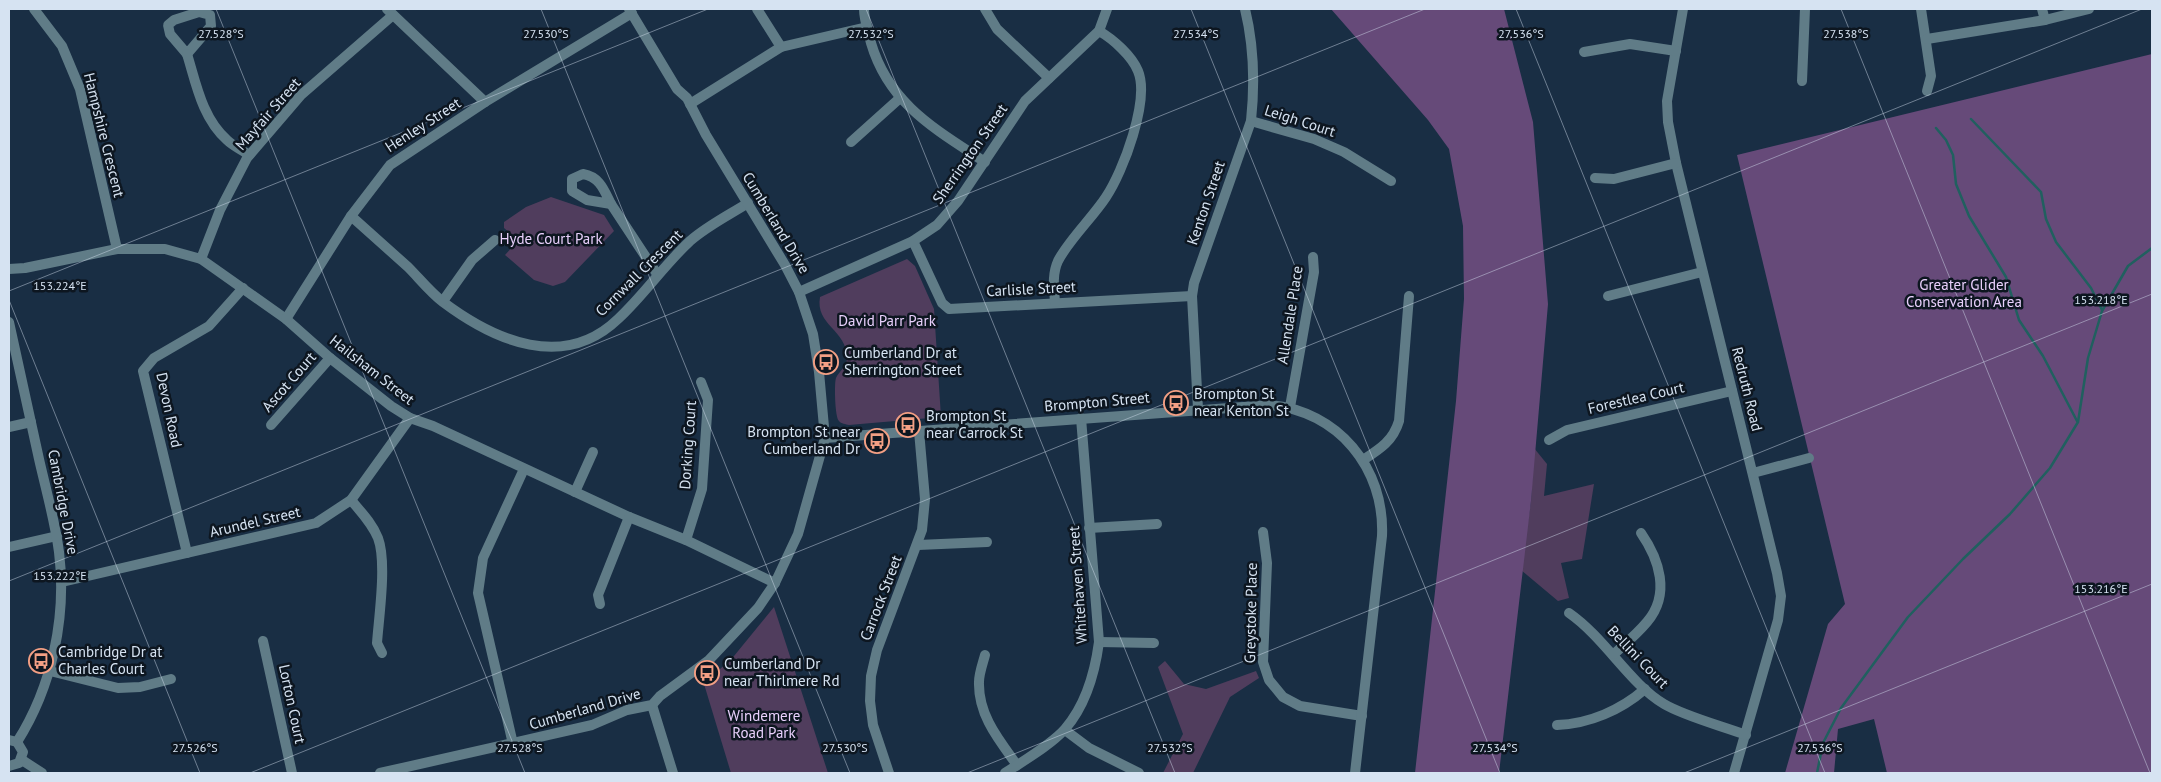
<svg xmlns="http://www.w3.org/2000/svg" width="2161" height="782" viewBox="0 0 2161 782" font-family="'PT Sans',sans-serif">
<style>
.green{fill:#503d5d}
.forest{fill:#664a79}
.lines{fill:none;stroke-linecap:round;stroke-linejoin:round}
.stream{stroke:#20605f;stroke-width:2.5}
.minor{stroke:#607c87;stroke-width:10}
.tertiary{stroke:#607c87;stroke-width:10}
.ticks{fill:none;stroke:#d6e3f2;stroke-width:1;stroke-opacity:0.45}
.labels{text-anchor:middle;stroke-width:5;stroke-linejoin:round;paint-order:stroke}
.street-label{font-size:15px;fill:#d6e3f2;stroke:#0d1620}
.park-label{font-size:15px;fill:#e9d0fc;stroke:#0d1620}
.poi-label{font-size:15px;fill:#d6e3f2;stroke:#0d1620;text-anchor:start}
.ticks-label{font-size:12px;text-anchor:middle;fill:#d6e3f2;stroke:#0d1620;stroke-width:5;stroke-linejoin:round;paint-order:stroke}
</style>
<rect width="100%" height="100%" fill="#192e44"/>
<!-- green -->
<g class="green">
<path d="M551,197L604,215L614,231L565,282L553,286L534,280L505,255L513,246L511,234L504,228V222L526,207Z"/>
<path d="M907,259L915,266L934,309L941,417L849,425C846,424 841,424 839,421C835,418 834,383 836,378C839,371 847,367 847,358C847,330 815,325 820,297Z"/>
<path d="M1534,448L1547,464L1544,496L1594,484L1582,559L1561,563L1569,598L1558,601L1521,570L1531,501Z"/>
<path d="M774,607L828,773H731L704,684L734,656Z"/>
<path d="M1165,661L1184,684L1206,689L1256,671L1259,678L1230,697L1193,773H1163L1183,734L1158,667Z"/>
</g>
<!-- forest -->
<g class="forest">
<path d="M1331,9H1504L1533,122L1548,304L1531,501L1499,773H1415L1456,401L1464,299L1463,226L1449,149L1428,120Z"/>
<path d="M2152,54V773H1887L1874,719L1838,729L1834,773H1785L1828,624L1845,604L1737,155Z"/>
</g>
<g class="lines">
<!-- stream -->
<g class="stream">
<path d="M1971,119L2041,192L2046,219L2056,242L2091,288L2102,310"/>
<path d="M1936,128L1946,140L1953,155L1956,184L1969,216L2006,277L2019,320L2043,356L2077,421"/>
<path d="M1817,773L1823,743L1841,708L1908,617L1963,559L2010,514L2050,468L2078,422L2088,358L2102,311L2128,266L2152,248"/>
</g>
<!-- minor -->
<g class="minor">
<path d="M34,9L62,46L80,89L117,249"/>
<path d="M387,9L485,102"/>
<path d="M757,9L781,47"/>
<path d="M864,9C864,20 868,31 871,43C889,104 935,129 985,162"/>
<path d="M985,9L997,29L1049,78"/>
<path d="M1683,9L1667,101L1668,122L1676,163L1777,573L1781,596L1778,620L1734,773"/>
<path d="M1921,9L1931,76L1927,91"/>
<path d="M2042,9L2045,20"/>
<path d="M199,12L210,15L211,26L187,54L170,34L168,25L174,20Z"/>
<path d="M1927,39L2045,20L2089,9"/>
<path d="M1584,52L1630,44L1676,51"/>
<path d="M187,54C196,83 202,118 227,140C233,146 242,150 249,155"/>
<path d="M1802,81L1805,9"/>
<path d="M690,104L781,47L867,27"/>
<path d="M1251,121L1314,139L1344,152L1391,181"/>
<path d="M851,142L900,98"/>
<path d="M583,174C600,177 604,190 611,204L587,200L572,191V179Z"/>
<path d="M1595,178L1614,179L1676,163"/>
<path d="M611,204L657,274"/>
<path d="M351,216C370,233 389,250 408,267C419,278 430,292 443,302C495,341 564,371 618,319C644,295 664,265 690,241C707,226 729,215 748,203"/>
<path d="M913,241L942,303L949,309L1192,296"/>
<path d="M201,259L220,210L247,158L301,95L393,15"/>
<path d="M9,269L25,268L117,249H165L201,259L286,319L330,358L391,406L410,418L433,426L629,517L686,540L775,583"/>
<path d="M799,292L913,241L937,225L958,201L1025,101L1099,31L1107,9"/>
<path d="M1608,296L1702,272"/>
<path d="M443,301L472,260L495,240"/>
<path d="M1055,302C1054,288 1052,274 1058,261C1068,241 1093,217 1106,197C1123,172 1150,100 1138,71C1132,56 1113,39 1099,31"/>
<path d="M286,319L351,216L390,165L485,102L632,13"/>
<path d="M1290,407L1314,272L1313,257"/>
<path d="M1198,409L1192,296L1194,283L1251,121C1255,83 1254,46 1245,9"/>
<path d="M271,425L330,358"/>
<path d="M9,427L31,422"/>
<path d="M1549,440L1567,430L1732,391"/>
<path d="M1363,460C1380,449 1393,441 1399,421L1409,296"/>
<path d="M1753,473L1809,458"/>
<path d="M575,492L593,452"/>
<path d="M351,500C361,512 372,523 378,538C387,562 379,616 377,643L382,653"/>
<path d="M1089,528L1157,524"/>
<path d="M1263,532L1267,563L1263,662L1269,680L1283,697L1300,706L1362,716"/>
<path d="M686,540L702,489L708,400L701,382"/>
<path d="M918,545L987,542"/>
<path d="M9,547L57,536"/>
<path d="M187,553L143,371L154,358L209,326L243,288"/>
<path d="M62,582L316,523L351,500L410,418"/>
<path d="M600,604L598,595L629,517"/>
<path d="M1569,613C1605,638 1630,684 1664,704C1684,716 1722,726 1746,735"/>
<path d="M263,641L292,773"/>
<path d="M1099,642L1154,643"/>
<path d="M1614,654C1625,644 1637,634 1647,622C1671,594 1659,559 1641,533"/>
<path d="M985,655C983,663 979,673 979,682C978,715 999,740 1017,765"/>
<path d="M50,671L118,688L140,687L171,679"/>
<path d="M652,705L673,773"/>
<path d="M1557,725C1589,724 1621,710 1645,689"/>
<path d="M1065,730L1089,748L1139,773"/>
<path d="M513,744L478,593L483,558L524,469"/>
<path d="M889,773L873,725L870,701L871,676L877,650L922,530L925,499L919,431"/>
<path d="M1005,773C1023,761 1051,745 1065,729C1085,706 1095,672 1099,642L1081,418"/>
</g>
<!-- tertiary -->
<g class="tertiary">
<path d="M9,322C19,368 29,414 39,459C46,490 55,521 59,552C67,617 52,687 17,742"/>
<path d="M825,438L1270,405C1338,411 1385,468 1382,536L1355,773"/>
<path d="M9,740L17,742L23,752L19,763L9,766"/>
<path d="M22,760L42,773"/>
<path d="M380,773L592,725L627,710L652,705L660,696L709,660L758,608L775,583L798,534L825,438L819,372L813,334L799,292L785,265L706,135L687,98L677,89L629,9"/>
</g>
</g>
<!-- ticks -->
<path class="ticks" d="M216,9L525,773M541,9L850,773M866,9L1175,773M1191,9L1500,773M1516,9L1825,773M1841,9L2150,773M9,291L708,9M9,300L200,773M9,581L1425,9M250,773L2142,9M967,773L2152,294M1684,773L2152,584"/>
<!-- icons -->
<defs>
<symbol id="bus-ring" viewBox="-11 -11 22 22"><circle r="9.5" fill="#0d1620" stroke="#f39f84" stroke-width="1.5"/><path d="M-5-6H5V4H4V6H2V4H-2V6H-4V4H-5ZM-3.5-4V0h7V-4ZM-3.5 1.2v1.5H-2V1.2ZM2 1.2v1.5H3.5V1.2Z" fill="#f39f84"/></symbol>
</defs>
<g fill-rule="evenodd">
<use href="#bus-ring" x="812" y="348" width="28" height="28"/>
<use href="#bus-ring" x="1162" y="389" width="28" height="28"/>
<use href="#bus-ring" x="894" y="411" width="28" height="28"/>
<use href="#bus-ring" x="863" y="427" width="28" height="28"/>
<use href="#bus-ring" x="27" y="647" width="28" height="28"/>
<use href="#bus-ring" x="693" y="659" width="28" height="28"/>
</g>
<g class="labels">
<!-- street labels -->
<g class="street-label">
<text transform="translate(268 114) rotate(-49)" y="5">Mayfair Street</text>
<text transform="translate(1300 121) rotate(18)" y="5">Leigh Court</text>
<text transform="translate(423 125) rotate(-33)" y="5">Henley Street</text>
<text transform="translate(104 135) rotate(76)" y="5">Hampshire Crescent</text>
<text transform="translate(970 154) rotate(-55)" y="5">Sherrington Street</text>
<text transform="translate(1206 203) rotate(-71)" y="5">Kenton Street</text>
<text transform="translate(776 223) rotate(59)" y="5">Cumberland Drive</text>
<text transform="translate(639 273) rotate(-45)" y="5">Cornwall Crescent</text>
<text transform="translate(1031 289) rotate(-3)" y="5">Carlisle Street</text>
<text transform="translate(1290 315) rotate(-81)" y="5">Allendale Place</text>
<text transform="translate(372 370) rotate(38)" y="5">Hailsham Street</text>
<text transform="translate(289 382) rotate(-49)" y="5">Ascot Court</text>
<text transform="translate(1747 389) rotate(76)" y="5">Redruth Road</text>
<text transform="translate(1636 398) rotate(-13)" y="5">Forestlea Court</text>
<text transform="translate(1097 402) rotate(-5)" y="5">Brompton Street</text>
<text transform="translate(169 410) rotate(78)" y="5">Devon Road</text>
<text transform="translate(688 445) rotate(-86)" y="5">Dorking Court</text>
<text transform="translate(63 502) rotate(79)" y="5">Cambridge Drive</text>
<text transform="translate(255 522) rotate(-13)" y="5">Arundel Street</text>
<text transform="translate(1078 585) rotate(-94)" y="5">Whitehaven Street</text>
<text transform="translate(881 598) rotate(-69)" y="5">Carrock Street</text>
<text transform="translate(1251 613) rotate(-89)" y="5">Greystoke Place</text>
<text transform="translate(1638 657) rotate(46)" y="5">Bellini Court</text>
<text transform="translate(292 704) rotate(78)" y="5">Lorton Court</text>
<text transform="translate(585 709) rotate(-16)" y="5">Cumberland Drive</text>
</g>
<!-- park labels -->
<g class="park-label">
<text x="551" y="244">Hyde Court Park</text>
<text x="1964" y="290">Greater Glider<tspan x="1964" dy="17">Conservation Area</tspan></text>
<text x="887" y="326">David Parr Park</text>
<text x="764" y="721">Windemere<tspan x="764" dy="17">Road Park</tspan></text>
</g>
<!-- poi labels -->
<g class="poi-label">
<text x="844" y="358">Cumberland Dr at<tspan x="844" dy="17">Sherrington Street</tspan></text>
<text x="1194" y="399">Brompton St<tspan x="1194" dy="17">near Kenton St</tspan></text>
<text x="926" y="421">Brompton St<tspan x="926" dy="17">near Carrock St</tspan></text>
<text x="860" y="437" text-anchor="end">Brompton St near<tspan x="860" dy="17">Cumberland Dr</tspan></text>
<text x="58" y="657">Cambridge Dr at<tspan x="58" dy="17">Charles Court</tspan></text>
<text x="724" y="669">Cumberland Dr<tspan x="724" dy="17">near Thirlmere Rd</tspan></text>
</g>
</g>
<g class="ticks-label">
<text x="221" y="38">27.528°S</text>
<text x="546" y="38">27.530°S</text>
<text x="871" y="38">27.532°S</text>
<text x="1196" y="38">27.534°S</text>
<text x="1521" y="38">27.536°S</text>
<text x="1846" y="38">27.538°S</text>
<text x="60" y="290">153.224°E</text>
<text x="2101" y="304">153.218°E</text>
<text x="60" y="580">153.222°E</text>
<text x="2101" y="593">153.216°E</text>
<text x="195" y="752">27.526°S</text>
<text x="520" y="752">27.528°S</text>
<text x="845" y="752">27.530°S</text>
<text x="1170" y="752">27.532°S</text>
<text x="1495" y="752">27.534°S</text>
<text x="1820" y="752">27.536°S</text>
</g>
<!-- border -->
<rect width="2161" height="782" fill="none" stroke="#d6e3f2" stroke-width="20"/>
</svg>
